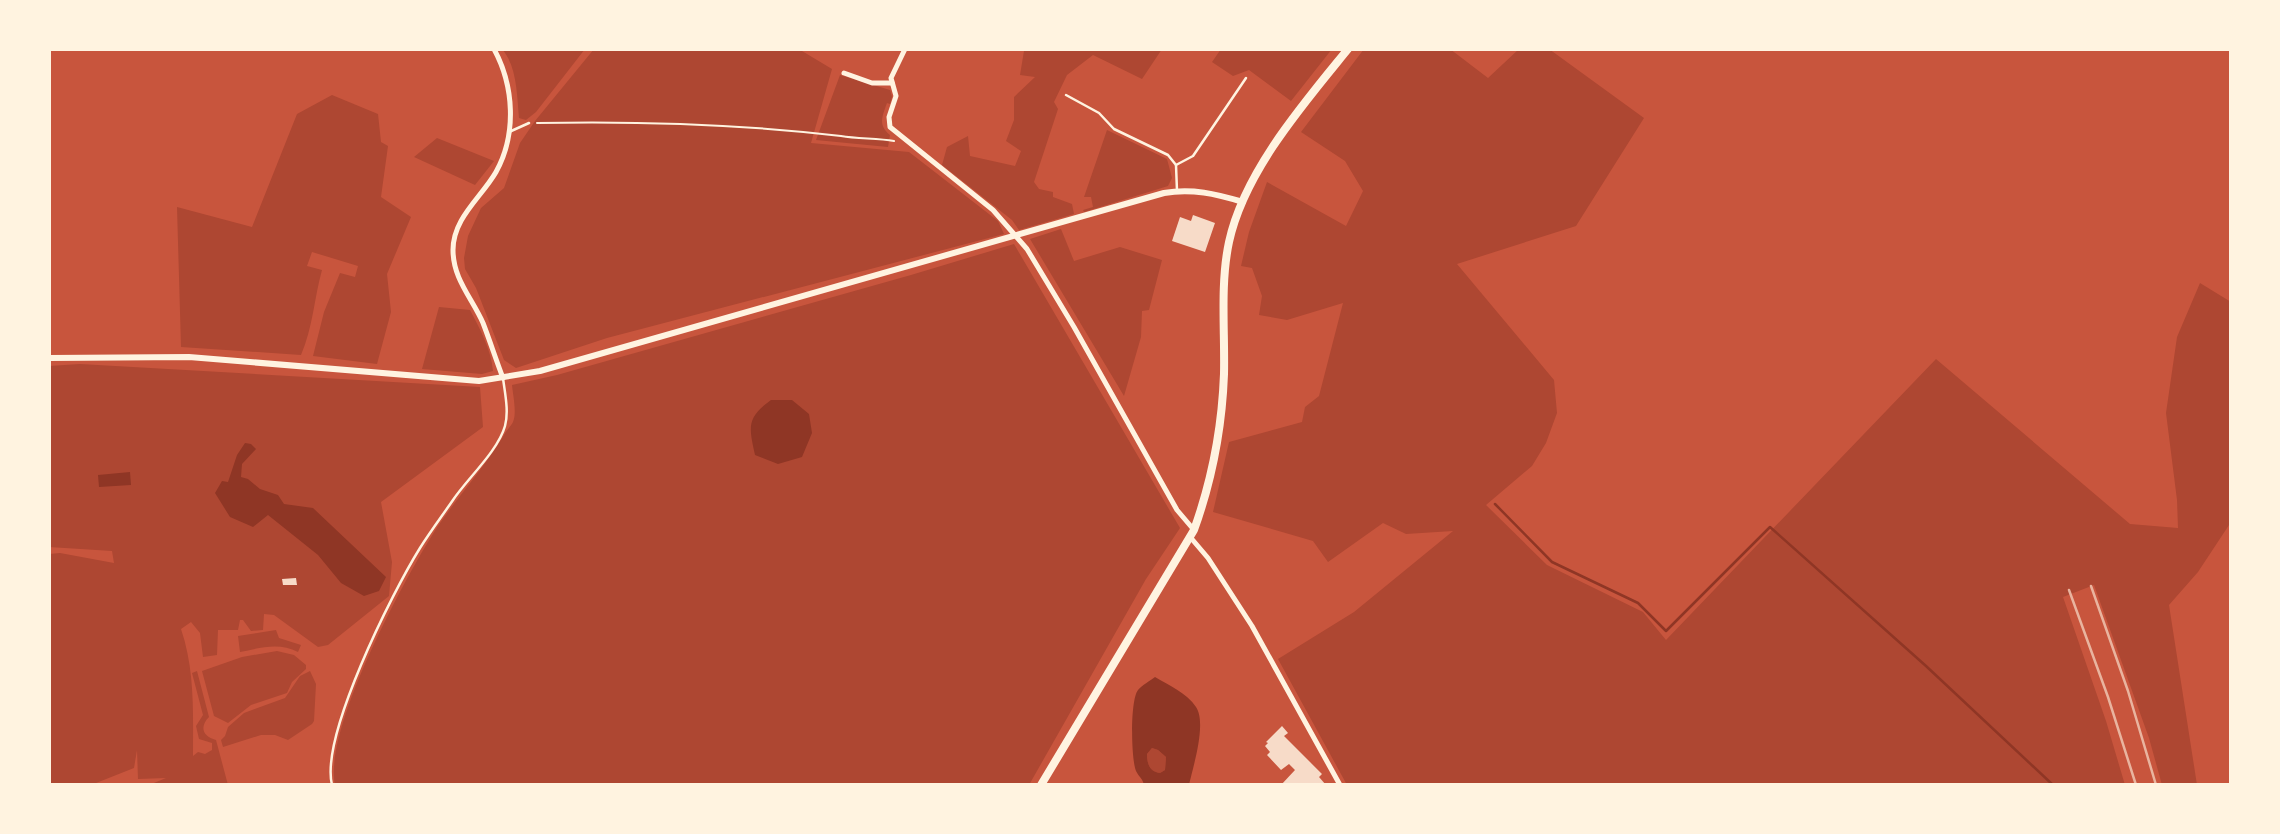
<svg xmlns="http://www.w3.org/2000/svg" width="2280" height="834" viewBox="0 0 2280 834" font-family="Quicksand,sans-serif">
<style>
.green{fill:#ae4732}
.water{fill:#8f3625;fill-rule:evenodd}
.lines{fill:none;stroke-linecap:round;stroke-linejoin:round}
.stream{stroke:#8f3625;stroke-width:2.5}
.building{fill:#f7dbc8}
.path{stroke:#fff3e0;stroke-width:2}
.service{stroke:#fff3e0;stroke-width:2.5}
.minor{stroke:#fff3e0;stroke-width:5}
.tertiary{stroke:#fff3e0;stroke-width:6}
.primary{stroke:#fff3e0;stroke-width:8}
.rail{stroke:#e9b49f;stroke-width:2.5}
</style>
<rect width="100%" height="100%" fill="#c8553d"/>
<!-- green -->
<g class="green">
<path d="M502,49H585L536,112L526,120L519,118C517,96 517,66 502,49Z"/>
<path d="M594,49H803L802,51L832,69L811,143L909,152L998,221L1004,234L607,338L516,368L504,360L476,288L465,269L464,258L468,236L481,208L504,188L520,143L535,121Z"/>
<path d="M1023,49H1162L1142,79L1093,55L1067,75L1054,102L1058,109L1034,182L1039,189L1053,192V197L1072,204L1074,214L1019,230L1012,220L942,165L947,147L968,136L970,156L1015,166L1021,151L1006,141L1014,120V97L1035,77L1020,75L1024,51Z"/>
<path d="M1221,49H1332L1291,101L1249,70L1233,76L1212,62Z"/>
<path d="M1364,49H1450L1488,78L1519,49H1549L1644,118L1576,226L1457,264L1554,380L1557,413L1546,443L1532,466L1486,505L1547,565L1643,612L1666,640L1936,359L2130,524L2178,528L2177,500L2166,413L2177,337L2200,283L2231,302V522L2198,572L2169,605L2197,785H2162L2149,738L2094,585L2063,597L2106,721L2125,785H1347L1278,659L1354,612L1453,531L1406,534L1383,523L1328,562L1313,541L1213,512L1229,442L1302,422L1305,407L1319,396L1343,303L1287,320L1259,315L1262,296L1252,268L1241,266L1249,232L1267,182L1346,226L1363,191L1345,161L1301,132Z"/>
<path d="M840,75L890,90L892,97L890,104L887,103C882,117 878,125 890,135L888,147L816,140Z"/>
<path d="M332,95L378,114L381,142L388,146L381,197L411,217L387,274L391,312L377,364L313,356L324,312L340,273L355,277L358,266L312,252L307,266L322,270C314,299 313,327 301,355L181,347L177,207L252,227L297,114Z"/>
<path d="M1107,130L1167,159L1172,178L1168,186L1084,212L1083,210L1093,207L1091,197H1084Z"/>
<path d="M437,138L494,161L475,185L414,157Z"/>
<path d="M1061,229L1074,261L1120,247L1162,260L1149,310L1142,311L1141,337L1124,396L1030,239Z"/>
<path d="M1014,244L1180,528L1146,579L1029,785H335C323,729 406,575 438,526C459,495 485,467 504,435C506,431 511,426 513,422C517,413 513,395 512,385L557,375L911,275Z"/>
<path d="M439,307L470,310C480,329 491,349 493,371L482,374L422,369Z"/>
<path d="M80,364L480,387L483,427L381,502L392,562L389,596L328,645L318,647L274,615L264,614L263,630L251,631L243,620H240L238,630H218L217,655L203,657L200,633L191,622L181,629C195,670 193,713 193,756L198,752L205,754L212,750V743L199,739L196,726L203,715L192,673L197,671L209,717C199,727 203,737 216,740L228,785H149L166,778L138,779L137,750L134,768L91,785H49V554L60,553L114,563L112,551L49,547V366Z"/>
<path d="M276,630L279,638L301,645L298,652C279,642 260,648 240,652L238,636Z"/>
<path d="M277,651L294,655L306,665V669L292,682L287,693L251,705L228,723L214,716L202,671L242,657Z"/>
<path d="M310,671L316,684L314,721L312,724L288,740L275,735H261L223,747L221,740L225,736L228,727L244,713L285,698L300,676Z"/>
<path d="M1152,748L1158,750L1166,757L1165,770L1160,773C1150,772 1147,764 1147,754Z"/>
</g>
<!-- water -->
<g class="water">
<path d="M771,400H792L809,414L812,433L802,457L778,464L755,455C749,427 746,418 771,400Z"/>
<path d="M245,443L251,444L256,449L242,464L241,477L248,479L260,489L278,495L284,504L313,508L386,577L379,591L364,596L341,583L318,555L268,515L253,527L230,517L215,493L222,481L228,482L237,455Z"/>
<path d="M130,472L131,485L99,487L98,475Z"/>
<path d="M1155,677C1168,685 1187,693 1196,707C1207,723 1193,767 1189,785H1144C1143,779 1139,777 1136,771C1131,759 1130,700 1138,690C1142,685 1150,681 1155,677ZM1152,748L1158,750L1166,757L1165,770L1160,773C1150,772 1147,764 1147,754Z"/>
</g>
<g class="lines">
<!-- stream -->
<path class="stream" d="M1495,504L1552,562L1638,603L1666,631L1770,527L1926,666L2053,785"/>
</g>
<!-- building -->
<g class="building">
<path d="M1193,215L1215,223L1205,252L1172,241L1180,217L1191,221Z"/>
<path d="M296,578L297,585H283L282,579Z"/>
<path d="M1282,726L1288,733L1284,736L1322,774L1319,777L1326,785H1281L1295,770L1289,764L1281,770L1267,755L1270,752L1265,746L1268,743L1266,742Z"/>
</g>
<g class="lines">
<!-- path -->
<path class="path" d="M537,123C639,121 740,124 841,136C858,139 877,138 894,141"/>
<!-- service -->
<g class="service">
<path d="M1066,95L1099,113L1114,129L1168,155L1176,165"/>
<path d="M509,132L529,123"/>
<path d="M1177,191L1176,165L1193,156L1246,78"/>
<path d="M332,785C320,736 392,593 420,548C430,532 442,516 453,500C467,479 498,451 505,426C509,411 505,394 503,378"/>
</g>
<!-- minor -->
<g class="minor">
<path d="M494,49C514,86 517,134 496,172C481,198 453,218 453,250C453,279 472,298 483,323C490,341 496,360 503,378"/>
<path d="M905,49L891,78L896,96L889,117L890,127L993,210L1027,249L1074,327L1177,510L1194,530"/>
<path d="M844,73L872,83H892"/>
<path d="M1191,538L1208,558L1252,626L1340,785"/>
</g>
<!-- tertiary -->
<path class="tertiary" d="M49,358L189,357L479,381L540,371L1164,193C1192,188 1216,194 1243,202"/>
<!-- primary -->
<path class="primary" d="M1041,785L1194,530C1212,480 1222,428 1224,374C1225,331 1220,284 1229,242C1244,172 1304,103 1348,49"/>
<!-- rail -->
<g class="rail">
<path d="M2091,586L2128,691L2156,785"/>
<path d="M2069,590L2108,697L2136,785"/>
</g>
</g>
<!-- border -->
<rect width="2280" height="834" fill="none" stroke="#fff3e0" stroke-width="102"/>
</svg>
